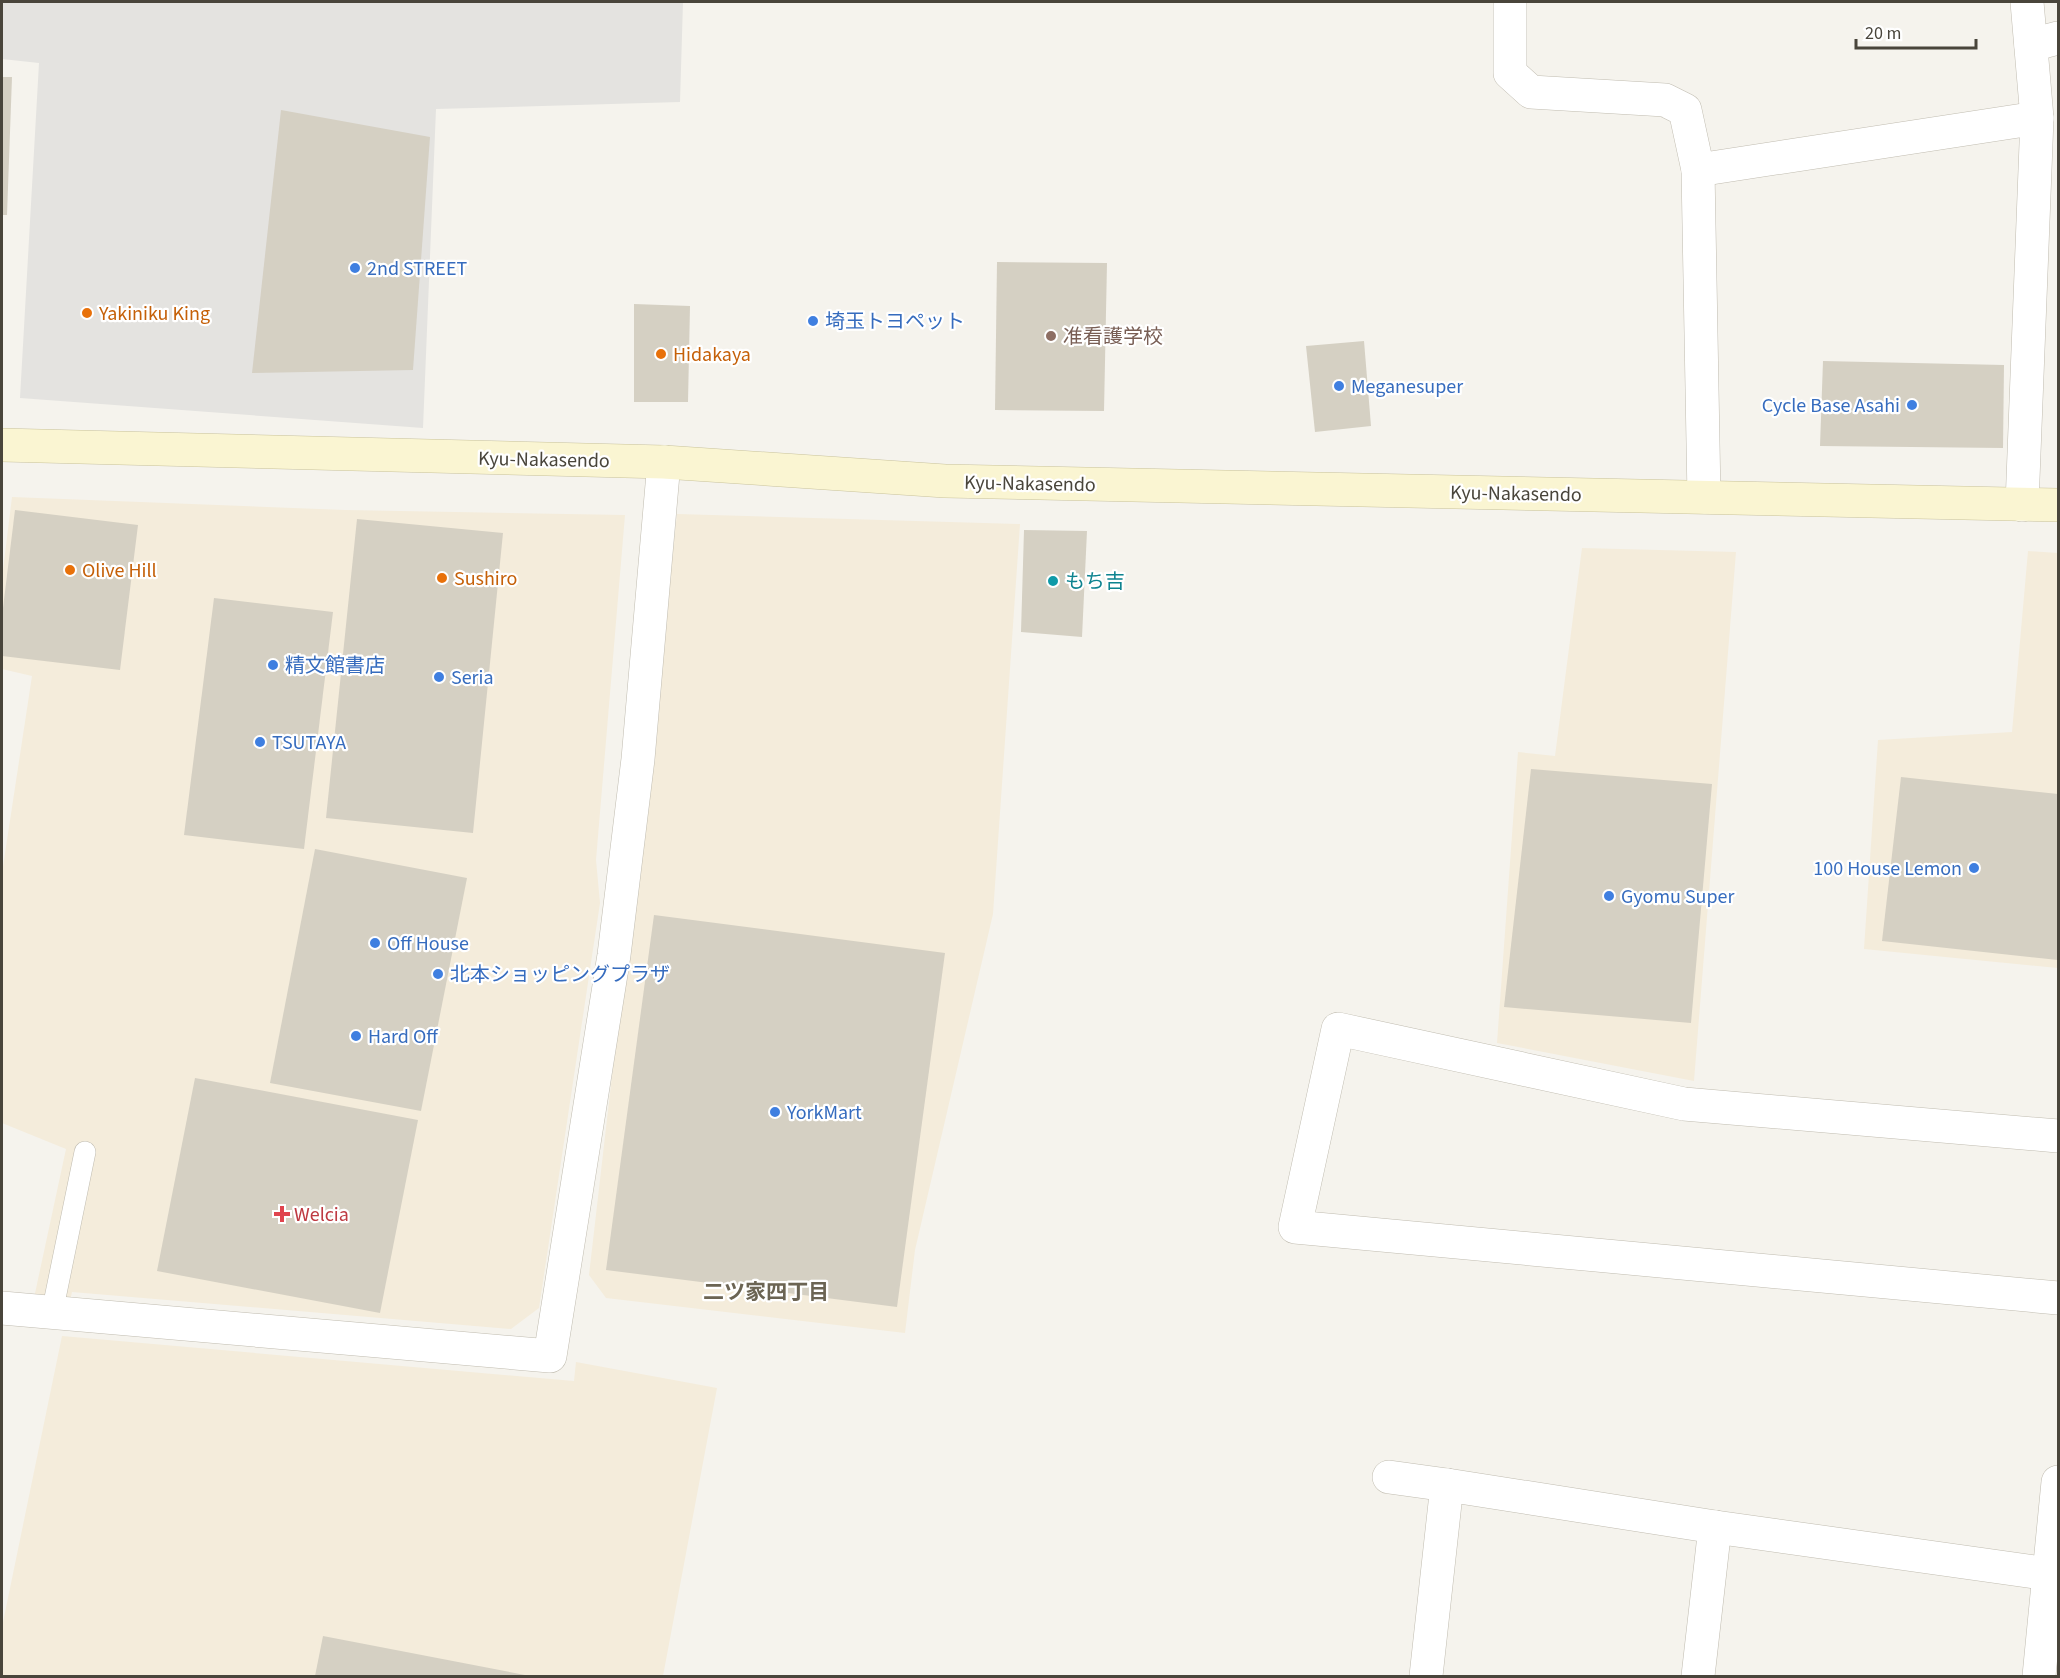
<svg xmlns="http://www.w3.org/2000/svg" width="2060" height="1678" viewBox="0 0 2060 1678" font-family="'Source Sans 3','Noto Sans JP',sans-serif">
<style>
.commercial{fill:#f4ecdb}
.parking{fill:#e4e3e0}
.building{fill:#d5d0c3}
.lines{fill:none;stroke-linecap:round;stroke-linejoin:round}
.service-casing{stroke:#c0bcb0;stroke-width:22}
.minor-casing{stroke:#c0bcb0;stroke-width:34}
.secondary-casing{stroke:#c9c39d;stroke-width:34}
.service{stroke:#fff;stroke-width:21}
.minor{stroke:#fff;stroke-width:33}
.secondary{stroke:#faf5d2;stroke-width:33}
.shop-dot{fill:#3f7fe0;stroke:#fff;stroke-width:2}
.food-dot{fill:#e8710a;stroke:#fff;stroke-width:2}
.education-dot{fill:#8d6e63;stroke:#fff;stroke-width:2}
.culture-dot{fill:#0f9aa8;stroke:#fff;stroke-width:2}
.health-dot{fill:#e0444e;stroke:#fff;stroke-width:2}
.labels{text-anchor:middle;stroke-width:4.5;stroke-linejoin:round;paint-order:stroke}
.shop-label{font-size:20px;fill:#366cbe;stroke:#fff;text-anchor:start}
.food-label{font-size:20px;fill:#c56008;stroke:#fff;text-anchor:start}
.education-label{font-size:20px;fill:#785e54;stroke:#fff;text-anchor:start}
.street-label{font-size:20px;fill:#49453b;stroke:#fff}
.culture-label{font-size:20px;fill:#0d838f;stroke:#fff;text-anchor:start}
.health-label{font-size:20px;fill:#be3a42;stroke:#fff;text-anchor:start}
.neighbourhood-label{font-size:21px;font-weight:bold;fill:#6b6453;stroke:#fff}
</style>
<rect width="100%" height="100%" fill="#f5f3ed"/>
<!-- commercial -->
<g class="commercial">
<path d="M12,497L345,510L625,515L596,860L600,903L539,1308L511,1329L72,1292L70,1301L34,1298L66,1149L2,1123V873L32,676L2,669V578Z"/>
<path d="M677,514L1020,524L993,914L915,1250L905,1333L606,1298L589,1275Z"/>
<path d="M1582,548L1736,552L1694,1081L1497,1043L1518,752L1555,756Z"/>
<path d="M2028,551L2058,553V968L1864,949L1878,740L2012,732Z"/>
<path d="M62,1336L574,1381L576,1362L717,1388L663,1676H2V1627Z"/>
</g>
<!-- parking -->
<path class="parking" d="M2,2H683L680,102L436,109L423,428L20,398L39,63L2,59Z"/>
<!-- building -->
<g class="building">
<path d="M2,77H12L7,215H2Z"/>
<path d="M281,110L430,137L413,370L252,373Z"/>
<path d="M997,262L1107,263L1104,411L995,410Z"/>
<path d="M634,304L690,306L688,402H634Z"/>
<path d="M1364,341L1371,426L1315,432L1306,346Z"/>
<path d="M1823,361L2004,365L2003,448L1820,446Z"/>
<path d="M15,510L138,525L120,670L2,656V616Z"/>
<path d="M357,519L503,533L473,833L326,818Z"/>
<path d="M1024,530L1087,531L1082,637L1021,632Z"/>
<path d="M214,598L333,612L304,849L184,835Z"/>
<path d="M1531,769L1712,784L1691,1023L1504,1007Z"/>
<path d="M1901,777L2058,794V960L1882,941Z"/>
<path d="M315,849L467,878L421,1111L270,1083Z"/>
<path d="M654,915L945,953L897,1307L606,1270Z"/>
<path d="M195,1078L418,1120L380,1313L157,1271Z"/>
<path d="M323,1636L525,1675V1676H315Z"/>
</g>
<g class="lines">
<defs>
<path id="service" d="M52,1313L85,1152"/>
<g id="minor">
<path d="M1510,2V73L1531,92L1665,100L1685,110L1698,170L1704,497"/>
<path d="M2031,45L2058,38"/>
<path d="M1698,170L2037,118"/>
<path d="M2022,505L2037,118L2027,2"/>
<path d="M2058,1136L1684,1104L1338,1029L1295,1227L2058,1298"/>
<path d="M2,1308L550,1356L614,955L638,759L664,462"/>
<path d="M1389,1477L1447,1485"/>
<path d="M1426,1676L1447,1485L1715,1527L2049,1574"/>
<path d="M1698,1676L1715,1527"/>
<path d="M2039,1676L2058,1482"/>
</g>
<path id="secondary" d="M2,445L664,462L945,481L2058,505"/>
</defs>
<!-- service casing -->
<use href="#service" class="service-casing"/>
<!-- minor casing -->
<use href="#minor" class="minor-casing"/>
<!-- secondary casing -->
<use href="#secondary" class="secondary-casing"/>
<!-- service -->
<use href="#service" class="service"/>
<!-- minor -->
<use href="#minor" class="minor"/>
<!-- secondary -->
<use href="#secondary" class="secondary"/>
</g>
<!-- markers -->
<g class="shop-dot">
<circle cx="355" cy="268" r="6"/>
<circle cx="813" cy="321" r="6"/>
<circle cx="1339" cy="386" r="6"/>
<circle cx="1912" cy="405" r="6"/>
<circle cx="273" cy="665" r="6"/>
<circle cx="439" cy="677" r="6"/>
<circle cx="260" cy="742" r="6"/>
<circle cx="1974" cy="868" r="6"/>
<circle cx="1609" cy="896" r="6"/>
<circle cx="375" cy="943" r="6"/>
<circle cx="438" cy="974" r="6"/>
<circle cx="356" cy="1036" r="6"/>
<circle cx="775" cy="1112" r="6"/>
</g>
<g class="food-dot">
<circle cx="87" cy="313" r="6"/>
<circle cx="661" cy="354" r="6"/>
<circle cx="70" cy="570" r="6"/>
<circle cx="442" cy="578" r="6"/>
</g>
<circle class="education-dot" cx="1051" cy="336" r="6"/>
<circle class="culture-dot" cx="1053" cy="581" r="6"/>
<path class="health-dot" d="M279 1205h6v6h6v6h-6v6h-6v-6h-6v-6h6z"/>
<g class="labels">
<!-- shop labels -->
<g class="shop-label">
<text x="367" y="275">2nd STREET</text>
<text x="825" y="328">埼玉トヨペット</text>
<text x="1351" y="393">Meganesuper</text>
<text x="1900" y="412" text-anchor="end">Cycle Base Asahi</text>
<text x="285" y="672">精文館書店</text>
<text x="451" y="684">Seria</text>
<text x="272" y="749">TSUTAYA</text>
<text x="1962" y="875" text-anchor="end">100 House Lemon</text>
<text x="1621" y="903">Gyomu Super</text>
<text x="387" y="950">Off House</text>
<text x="450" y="981">北本ショッピングプラザ</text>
<text x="368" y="1043">Hard Off</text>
<text x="787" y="1119">YorkMart</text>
</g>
<!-- food labels -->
<g class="food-label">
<text x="99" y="320">Yakiniku King</text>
<text x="673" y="361">Hidakaya</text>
<text x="82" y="577">Olive Hill</text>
<text x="454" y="585">Sushiro</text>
</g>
<!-- education labels -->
<g class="education-label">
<text x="1063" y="343">准看護学校</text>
</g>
<!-- street labels -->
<g class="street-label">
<text transform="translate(544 459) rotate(1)" y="7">Kyu-Nakasendo</text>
<text transform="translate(1030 483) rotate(1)" y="7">Kyu-Nakasendo</text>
<text transform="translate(1516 493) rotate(1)" y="7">Kyu-Nakasendo</text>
</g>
<!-- culture labels -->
<g class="culture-label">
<text x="1065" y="588">もち吉</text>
</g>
<!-- health labels -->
<g class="health-label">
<text x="294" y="1221">Welcia</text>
</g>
<!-- neighbourhood labels -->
<g class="neighbourhood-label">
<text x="766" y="1299">二ツ家四丁目</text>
</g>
</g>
<!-- border -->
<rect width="2060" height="1678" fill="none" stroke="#49453b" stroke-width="6"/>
<!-- scale -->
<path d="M1856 39v9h120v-9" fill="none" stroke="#49453b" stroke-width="3"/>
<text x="1865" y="39" font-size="18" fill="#49453b" stroke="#ffffff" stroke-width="4.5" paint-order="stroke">20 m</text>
</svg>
